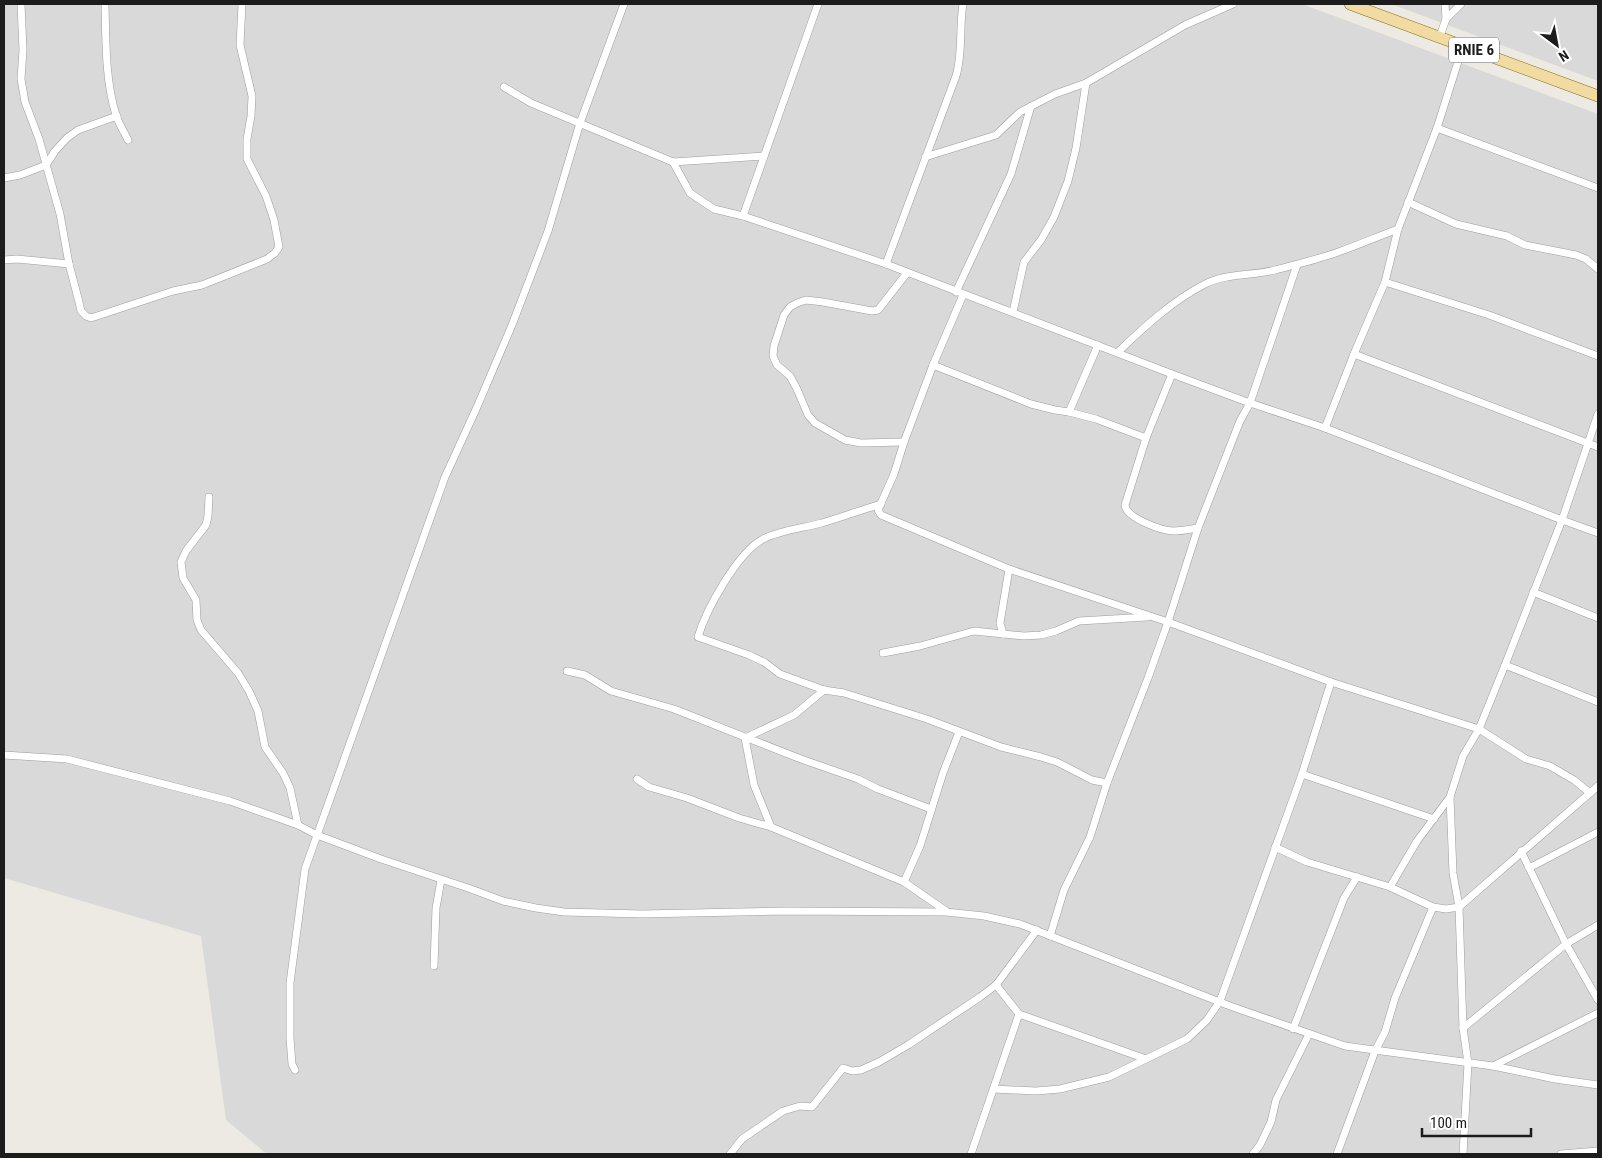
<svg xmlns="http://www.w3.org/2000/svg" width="1602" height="1158" viewBox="0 0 1602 1158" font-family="'Roboto Condensed',sans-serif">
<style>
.residential{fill:#dad9d9}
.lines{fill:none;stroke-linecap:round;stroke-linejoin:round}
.street-casing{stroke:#9d9d9d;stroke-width:8}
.primary-casing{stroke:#836e10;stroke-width:12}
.street{stroke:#fff;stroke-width:7}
.primary{stroke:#f1dba3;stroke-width:11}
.labels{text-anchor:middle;stroke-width:4.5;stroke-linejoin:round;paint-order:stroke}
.shield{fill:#fff;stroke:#606060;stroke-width:1}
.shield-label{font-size:15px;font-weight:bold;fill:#1c1c1c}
</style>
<rect width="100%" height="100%" fill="#eceae3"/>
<!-- residential -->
<g class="residential">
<path d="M4,4H1302L1598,114V1154H267L226,1120L201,936L4,878Z"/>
<path d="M1391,4H1598V81Z"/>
</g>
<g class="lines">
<defs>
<g id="street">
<path d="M21,4L23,50L21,79L25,102L39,139L60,214L69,264L79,302L81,311L86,316L91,318L173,291L202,285L267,259L275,253L279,247L274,220L266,196L247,159V139L251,116L252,96L240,45L242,4"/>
<path d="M105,4C106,40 105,80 116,115C119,124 124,132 128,140"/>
<path d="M818,4L743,216L886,264L1172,374L1250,403L1325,428L1562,520L1598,533"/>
<path d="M1445,4L1446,19"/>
<path d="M1440,36L1446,19L1461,4"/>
<path d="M504,87L531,103L673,162L764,156"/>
<path d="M1437,128L1598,188"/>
<path d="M925,157L996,135L1020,112L1055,94L1086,83L1185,25L1233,4"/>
<path d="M673,162L690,193L714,209L743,216"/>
<path d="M4,178L20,175L46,165L55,151L67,138L78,130L117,116"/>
<path d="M1408,202L1456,224L1507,236L1525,245L1576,255L1586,259L1598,269"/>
<path d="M4,260L17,259L69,264"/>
<path d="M886,264L956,76C963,53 959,28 963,4"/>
<path d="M1385,282L1489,315L1598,356"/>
<path d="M956,292L1011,174L1031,106"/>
<path d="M963,295L933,365L904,442L894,474L878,510L881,515L1009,569L1168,622L1331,682L1479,729L1526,759L1550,766L1574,780L1590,793"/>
<path d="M1013,312L1024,262L1041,240L1054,217L1068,181L1076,148L1086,83"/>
<path d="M1118,352C1144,327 1172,301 1205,284C1227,273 1252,276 1275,270C1297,264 1320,259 1341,251C1361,244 1379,236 1398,229"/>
<path d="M1354,354L1598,447"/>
<path d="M933,365L1031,404L1055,410L1069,412L1096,419L1146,438"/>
<path d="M1172,374L1146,438L1125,505C1126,518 1162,531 1174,531C1182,531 1190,529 1198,528"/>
<path d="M1069,412L1098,345"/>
<path d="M1325,428L1354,354L1385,282L1398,229L1437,128L1463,46"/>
<path d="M904,442L861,443L845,440L815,423L808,415L797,389L790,376L777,365L773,356L774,346L784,315L790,307L797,303L806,300L823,302L872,311L878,310L907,273"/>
<path d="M209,497L208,516L206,525L186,551L181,562L183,578L196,600L197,620L201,630L238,673L249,691L258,711L265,747L283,773L290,788L298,825"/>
<path d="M881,504C861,510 842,517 822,523C803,528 781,530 763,539C737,553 706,610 698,637L749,655L764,662L780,674L824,690L844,693L927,719L1001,747L1041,757L1057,762L1092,780L1107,783"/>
<path d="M1533,592L1598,618"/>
<path d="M1003,634L1000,623L1009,569"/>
<path d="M883,653L920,646L974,631L1024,636L1041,635L1056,631L1079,621L1147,617"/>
<path d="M1505,665L1598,702"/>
<path d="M567,671L585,675L611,691L674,709L801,759L858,779L878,789L931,809"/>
<path d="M745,738L794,715L824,690"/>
<path d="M745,738L754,785L771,827"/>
<path d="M4,755L67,759L230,801L298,825L317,835L381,859L471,889L503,901L536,908L564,912L642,914L787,911L946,912L984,916L1020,924L1230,1006L1345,1046L1493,1066L1555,1079L1598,1085"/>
<path d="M1302,774L1434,819"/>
<path d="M637,779L649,787L687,798L739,818L771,827L904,882L946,911"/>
<path d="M1275,847L1307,862L1390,887L1433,907L1446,909L1459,907L1453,873L1450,797L1463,756L1479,729L1505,665L1562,520L1598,414"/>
<path d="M1521,851L1566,944L1598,1000"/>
<path d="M1529,868L1598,832"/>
<path d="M904,882L920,846L943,773L959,732"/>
<path d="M1390,887L1417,841L1450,797"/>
<path d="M1050,936L1064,890L1090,837L1107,783L1148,678L1168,622L1198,528L1240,421L1250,403L1297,265"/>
<path d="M434,966L436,908L441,880"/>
<path d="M996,985L1019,1014L1146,1059"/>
<path d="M1463,1028L1566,944L1598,925"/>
<path d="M1293,1029L1344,898L1357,877"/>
<path d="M1493,1066L1598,1013"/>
<path d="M295,1070L292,1064L290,1038V983L305,869L445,477L477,407L512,325L548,231L580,123L624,4"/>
<path d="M994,1089L1036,1091L1060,1089L1109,1077L1187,1039L1207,1020L1220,1001L1302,774L1331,682"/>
<path d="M730,1154L742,1139L783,1111L800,1106L812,1107L843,1068L852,1071L861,1070L879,1062L908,1045L980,997L996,985L1037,930"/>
<path d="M971,1154L1019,1014"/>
<path d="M1253,1154L1260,1145L1271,1122L1276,1100L1309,1034"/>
<path d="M1337,1154L1375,1051L1385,1032L1395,998L1433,907"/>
<path d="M1463,1154L1468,1063L1463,1028L1459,907L1598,786"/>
<path d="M1561,1154L1598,1151"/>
</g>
<path id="primary" d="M1350,4L1598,96"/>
</defs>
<!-- street casing -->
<use href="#street" class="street-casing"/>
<!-- primary casing -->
<use href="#primary" class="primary-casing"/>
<!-- street -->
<use href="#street" class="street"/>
<!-- primary -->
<use href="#primary" class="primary"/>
</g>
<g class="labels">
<!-- shield labels -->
<rect class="shield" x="1449" y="37.5" width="50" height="25" rx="4"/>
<g class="shield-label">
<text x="1474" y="55">RNIE 6</text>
</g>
</g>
<!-- border -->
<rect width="1602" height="1158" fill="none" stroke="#1c1c1c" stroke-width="10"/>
<!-- north arrow -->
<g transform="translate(1557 45) rotate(148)" stroke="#ffffff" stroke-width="4" paint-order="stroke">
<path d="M0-4L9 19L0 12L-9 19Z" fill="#1c1c1c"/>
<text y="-8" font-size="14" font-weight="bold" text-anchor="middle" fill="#1c1c1c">N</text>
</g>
<!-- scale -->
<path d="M1422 1128v8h109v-8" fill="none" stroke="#1c1c1c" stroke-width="2.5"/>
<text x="1430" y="1128" font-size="15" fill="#1c1c1c" stroke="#ffffff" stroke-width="4" paint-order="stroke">100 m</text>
</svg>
